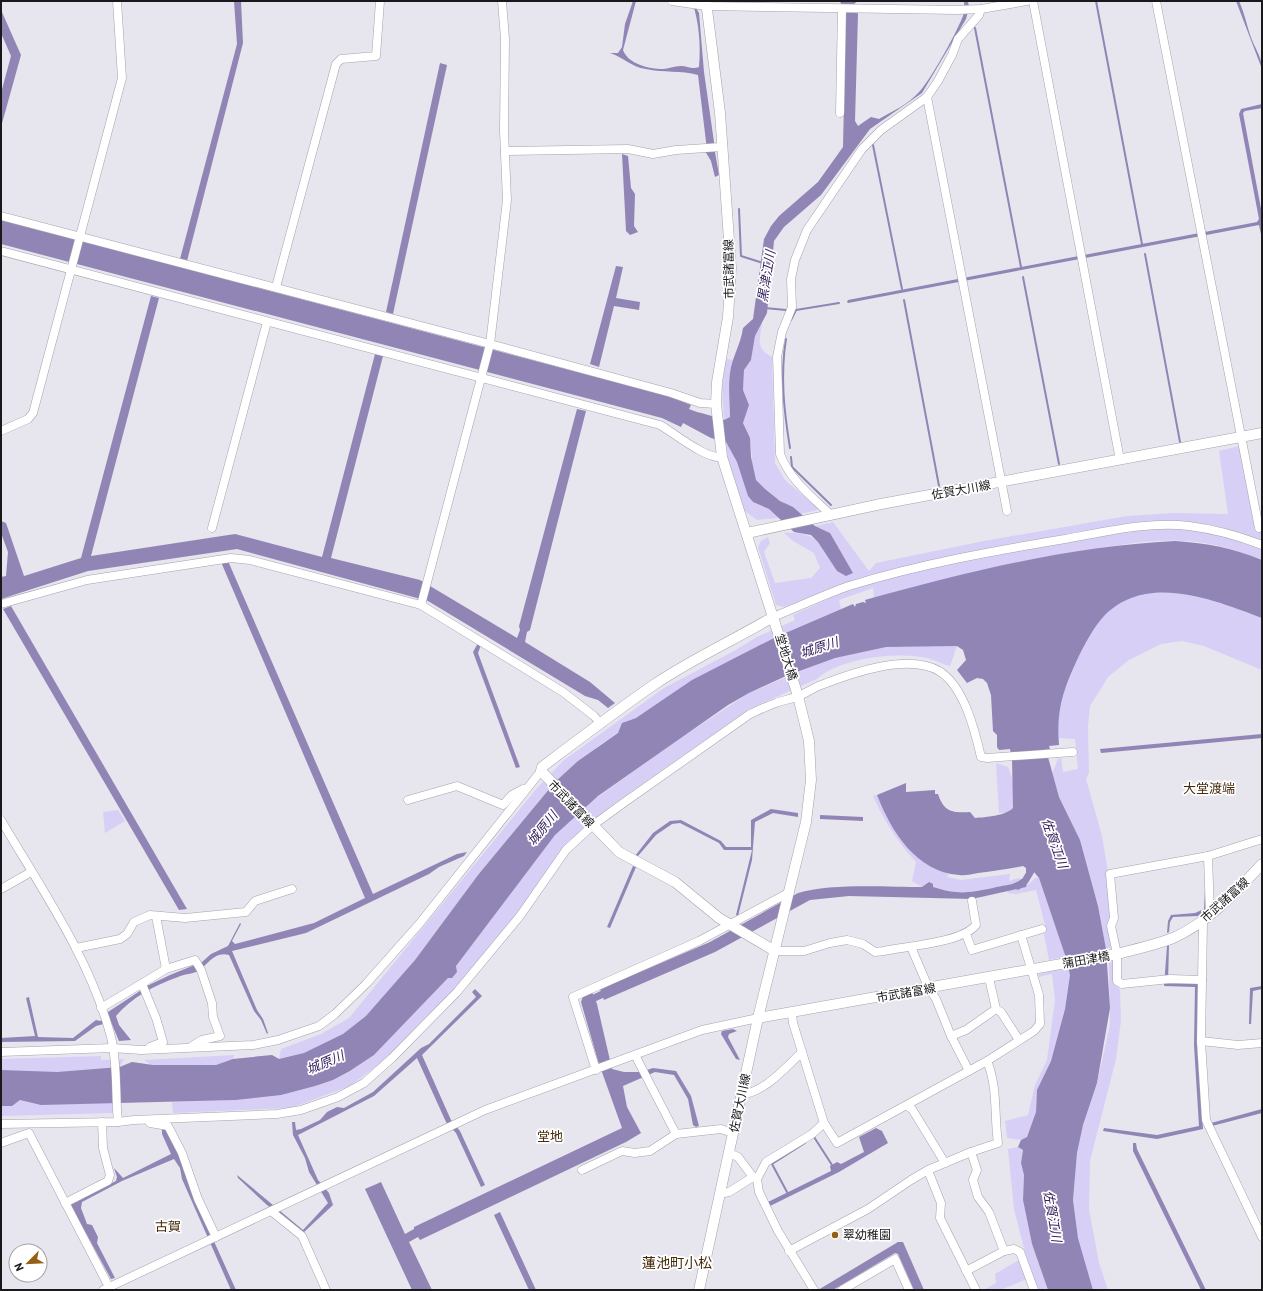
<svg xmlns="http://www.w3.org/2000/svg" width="1263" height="1291" viewBox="0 0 1263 1291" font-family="Barlow,'Noto Sans JP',sans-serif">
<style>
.green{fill:#d8cff6}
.water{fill:#9185b6}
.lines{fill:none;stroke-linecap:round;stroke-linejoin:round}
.stream{stroke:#9185b6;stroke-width:2}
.canal{stroke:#9185b6;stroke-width:7}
.minor-casing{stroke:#a5a3ab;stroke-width:9}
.major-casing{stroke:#a5a3ab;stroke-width:11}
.minor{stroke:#fff;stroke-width:8}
.major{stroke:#fff;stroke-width:10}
.poi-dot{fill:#955f16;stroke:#fff;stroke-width:1.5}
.labels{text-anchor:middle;stroke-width:3.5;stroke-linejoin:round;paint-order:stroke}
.street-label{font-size:12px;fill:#19191c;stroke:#fff}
.poi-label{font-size:12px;fill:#19191c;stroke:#fff;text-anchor:start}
.water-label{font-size:13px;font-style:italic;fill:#36215d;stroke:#fff}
.neighbourhood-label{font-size:13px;fill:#452b0a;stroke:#fff}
.quarter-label{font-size:14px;fill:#452b0a;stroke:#fff}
</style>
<rect width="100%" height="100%" fill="#e7e5ee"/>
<!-- green -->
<g class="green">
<path d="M762,323C760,340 755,348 772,357L775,463L785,480L818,508L817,510L801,514C787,502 767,497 757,481C749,468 754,451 749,438C748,433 745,428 743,423L749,405L743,390L744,370L751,360L755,336Z"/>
<path d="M726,359L733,360L730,373V417L724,420L722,388Z"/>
<path d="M726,442L737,462L748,496L753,502L769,509L779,518L757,520L742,509L728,461Z"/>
<path d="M1239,446L1255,527L1262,523V560C1243,553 1224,546 1204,543C1161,536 1114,546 1072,553C1002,566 933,582 865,600L874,597L873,588L839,600L841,609L846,611L636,718L622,723L618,733L601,744L555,782L478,875L415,960L367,1019L302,1062L122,1071L1,1073V1059L101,1056V1060L124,1059L120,1066L132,1062L151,1065L144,1060L234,1055L233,1059L272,1055L279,1059L281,1049L321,1034L349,1018L537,788L564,760L664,688L732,652L757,637L795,620L793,615L850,589L848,584L784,607L776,605L758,547L761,541L768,537L770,543L764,552L775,583L811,578L820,568L814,553L793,541L784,533C797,532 808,533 818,542L830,533L815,526L833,522L869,571L876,563L984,541L1127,516L1174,513L1228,514L1219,451Z"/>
<path d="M1145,589L1205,596L1262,618V670L1204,646L1182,641L1161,644L1129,660L1108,677L1090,706L1088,727L1089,773L1086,779L1102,836L1108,872L1112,947L1106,949L1098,906L1080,840L1059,797L1052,774L1058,759L1061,758L1063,772L1078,769L1075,739L1059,738V745L1050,703L1103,609Z"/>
<path d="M951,614L965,656L963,650L957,646L950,666C942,664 935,660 927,658C898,651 838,658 817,679L749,709L615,803L565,844L517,914L454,990L383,1061L350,1086L291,1108L173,1113L172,1102L236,1100L333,1080L351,1071L374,1055L448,978H452L457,972L456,966L467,941L578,804L599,796L676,741L749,693L813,666Z"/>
<path d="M996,763L1008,767C1012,776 1021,807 1009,812C1006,813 1002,813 999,813Z"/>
<path d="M877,795C891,830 910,862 949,874L947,877L961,880L1010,874L1009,881L1018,878L1022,879L1016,884L971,893H952L932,887H922L912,881L916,862C898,842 884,821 873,796Z"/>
<path d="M118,810L125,821L105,833L103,812Z"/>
<path d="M1035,878H1039L1065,955L1070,975L1065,1009L1051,1061L1037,1090L1036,1112L1027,1137L1021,1140L1007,1138L1005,1121L1028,1115L1035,1085L1047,1060L1055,1000L1052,974L1038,977L1039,974L1060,968L1059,958L1049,960L1044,934L1046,929L1036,890L1016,894L1008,893L1007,890C1020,889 1026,888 1035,878Z"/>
<path d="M1113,960L1115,981L1120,990L1121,1020L1116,1059L1090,1161L1089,1209L1099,1263L1108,1290H1093L1078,1238L1073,1200L1077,1153L1083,1125L1097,1083L1110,1025L1109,961Z"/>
<path d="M1,1098L137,1103H113V1113L1,1116Z"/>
<path d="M1018,1147L1023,1150L1021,1163L1024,1175L1023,1200L1032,1244L1048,1290H1038L1026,1256L1014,1209L1008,1149Z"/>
<path d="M1019,1260L1027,1279L1000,1290H984L996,1283L995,1274Z"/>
</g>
<!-- water -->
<g class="water">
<path d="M234,1H241L243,43L187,261L180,259L237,44Z"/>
<path d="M633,1H636L623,50C628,64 649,69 663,69C668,69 674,66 681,66C688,66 691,70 699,67C701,45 699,22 692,1L699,13L704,72L714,142L713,149L715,152L719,175L715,177L711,161L705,151L707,150L698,75C681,70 664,73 646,69C631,67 623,57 610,53H618L622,47L625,24Z"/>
<path d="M840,1H858L854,4L858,14L855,121L858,126L871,117L879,119C893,111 909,104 920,91C931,79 959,29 964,13C965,9 964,5 964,1H968L969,8L966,19L922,93L870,129L821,195L784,227L774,241L767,313L755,336L751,360L744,370L743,390L749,405L743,423L750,438L751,457L756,480L765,489L780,501L793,507L815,526L830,533L853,573L846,576L837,571L818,542L811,535L794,532L769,509L753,502L748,496L737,462L726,442L711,438L683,423L681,427L662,418L1,244V220L668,396L691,405L689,409C701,414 712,415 724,420L730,417C730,403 728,387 730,373C732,357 741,344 743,328L753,319L764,239L771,226L779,216L818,182L843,147L846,12L845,4H841Z"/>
<path d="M1236,1H1239C1245,14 1247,27 1252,40C1256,50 1262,58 1262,69Z"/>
<path d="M1,10L21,55L1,127V93L11,56L1,33Z"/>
<path d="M440,63L447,65L393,314L386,312Z"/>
<path d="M1262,104V108L1245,111L1243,113L1262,214V239L1259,225L848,303L847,302L848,300L1257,222L1259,219L1239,114L1241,109Z"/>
<path d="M622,154L628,156L631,188L635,194L634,226L638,232L630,235L626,231Z"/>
<path d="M616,266L623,267L616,298L640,302L639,310L614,306L599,367L590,364Z"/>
<path d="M151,296L159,298L91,556L235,534L322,557L375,354L383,356L331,558L420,580L517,638L520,630L519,626L577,409L586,411L530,630L527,632L525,642L590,682L615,703L608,708L598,700L585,696L428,601L237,549L88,571L1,599V577L6,576L8,552L1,533V521L6,523L24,576L81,558Z"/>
<path d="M1175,541C1208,543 1232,548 1262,560V618C1214,600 1147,572 1104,616C1093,628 1084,645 1077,660C1063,690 1056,711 1059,745L1049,746L1050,749L1011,755L1010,749L999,750L997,747V735L993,731L991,695L987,683L983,679L977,678L967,683L957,670L966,660L963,650L957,646L886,647L835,658L786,676L749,693L728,705L598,796L555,835L456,966L457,972L452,978H448L374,1055L350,1071L333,1080L315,1086L281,1095L236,1100L41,1105L20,1100L12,1106H1V1070L57,1072L120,1067L132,1062L153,1065H216L233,1059L272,1055L279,1059L304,1053L343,1034L366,1016L415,960L478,875L555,782L578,761L618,733L622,723L636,718L692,680L774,638L853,604L855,607L856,604L863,602L866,603L865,600C965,572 1071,546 1175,541Z"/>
<path d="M228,561L373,894L457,854L467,852L464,856L439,867L429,874L306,933L232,951L257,1010L263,1019L268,1033L267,1034L261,1020L254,1011L229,955C214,951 209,964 198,971C193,974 184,974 178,977C155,985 131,998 116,1016L119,1025L131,1040L119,1041L111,1022L96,1026L75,1041L1,1042V1038L35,1036L26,998L29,997L38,1037L73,1038L96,1020L100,1021L108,1017V1012L149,985L170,975L202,962L211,954L228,946L240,923L241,924L232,941L235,944L314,923L365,898L221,562Z"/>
<path d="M11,606L187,909L179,910L3,609Z"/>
<path d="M478,643L481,645L478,653L520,767L516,768L473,652Z"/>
<path d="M1262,734V738L1101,753L1100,749Z"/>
<path d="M1048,757L1059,797L1080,840L1098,906L1106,949L1110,1008L1097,1083L1083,1125L1077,1153L1073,1200L1078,1238L1093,1290H1048L1032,1244L1023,1200L1024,1175L1021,1163L1023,1150L1018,1147L1021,1140L1027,1137L1036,1112L1037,1090L1051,1061L1065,1009L1070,975L1065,955L1039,878L1034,872L1031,875L1026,872V868L1023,866C1008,869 993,871 978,873C972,874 965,876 959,875C916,872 891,831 877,795L906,783V792L935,790V794H938C944,812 952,813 970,812L975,818C986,817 1005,816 1013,808L1012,759Z"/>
<path d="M771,809L798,813V817L773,813L755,822L752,860L738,916L736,915L752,850H724L719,843L680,823L672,824L656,835L638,856H635L653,833L670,821L681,820L721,841L726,847H751V820Z"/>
<path d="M820,815L863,817V821L820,819Z"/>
<path d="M633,866L636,867L610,928L607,927Z"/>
<path d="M1022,879L1027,883L1026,887L972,899L849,896L810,900L715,952L604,1000L600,989L710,942L798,893C829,883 888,887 922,887L929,882L933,884V887C959,895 967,893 993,888C1004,885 1013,886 1022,879Z"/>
<path d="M1205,890H1206L1205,912L1198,916L1173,917L1170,922L1169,932L1167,933L1168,921L1171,915L1195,913L1204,909Z"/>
<path d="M1169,945L1168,983L1198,984L1197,1045L1203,1129L1157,1139L1103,1131L1104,1128L1157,1135L1199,1126L1194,1045L1195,987L1164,986L1167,946Z"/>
<path d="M1262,986V989L1253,991L1251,1024H1249L1250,988Z"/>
<path d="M475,989L482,996L422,1055L451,1120L460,1131L485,1185L481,1187L456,1133L446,1122L417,1058L374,1096L298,1135L318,1180L329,1193L333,1205L303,1233L267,1205L238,1178L237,1175L303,1230L328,1203L309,1172L305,1158L293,1135L292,1122H295L296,1130L301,1129L320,1120L327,1112L337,1107L344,1108L373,1092L421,1048L429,1044L476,997L472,992Z"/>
<path d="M592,992L597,1004L612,1069L624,1072H641L653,1068L676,1071L691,1096L699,1126L696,1127L693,1125L688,1099L674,1075L655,1072L623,1086L627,1107L641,1133L626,1142L420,1240L418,1237L409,1242L432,1290H412L365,1189L381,1182L405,1234L414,1229V1227L622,1128L598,1061L581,1002L583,996Z"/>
<path d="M733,1029L737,1031L729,1034L728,1037L740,1060L736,1059L721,1034L722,1031Z"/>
<path d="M1262,1109V1113L1212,1126L1211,1123Z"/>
<path d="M162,1128L167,1129L179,1153L193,1195L236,1290H231L182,1179L180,1168L174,1159L122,1181L82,1202L81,1208L87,1224L92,1225L98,1237L97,1243L115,1278L111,1279L70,1204L116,1181L117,1177L114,1168L123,1178L171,1154L162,1134Z"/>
<path d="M876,1128L882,1131L888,1143L839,1172L770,1206L768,1202L831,1171L830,1166L837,1162L841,1164L864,1152L859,1137Z"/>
<path d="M1133,1143H1136L1137,1149L1206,1290H1201L1133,1151Z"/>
<path d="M500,1212L536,1290H529L494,1215Z"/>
<path d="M898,1242H903L924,1290H914L898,1254L895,1253L833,1290H818Z"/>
</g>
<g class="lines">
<!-- stream -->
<g class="stream">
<path d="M1096,1L1142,244"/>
<path d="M975,28L1021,267"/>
<path d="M873,145L902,289"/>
<path d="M739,209L741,256L763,263"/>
<path d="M1145,254L1180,442"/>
<path d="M1023,277L1059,464"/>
<path d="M904,300L939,486"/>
<path d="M765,308L786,310"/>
<path d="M791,320L796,310L839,303"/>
<path d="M786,339C780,376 784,411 790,448"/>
<path d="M791,457L792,467L831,505"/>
<path d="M814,1137L832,1165"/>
<path d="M787,1192L772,1164L805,1143"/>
</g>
<!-- canal -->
<g class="canal">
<path d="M1018,886L1025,881L1034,866"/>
<path d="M588,1003V1001L609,991"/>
</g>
<defs>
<g id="minor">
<path d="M672,1L706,6L957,10L981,9L1027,1"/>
<path d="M1033,1L1120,460"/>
<path d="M1156,1L1259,528"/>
<path d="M927,97L1007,511"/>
<path d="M840,113L842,9"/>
<path d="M505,151L628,149L653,154L676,150L721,147"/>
<path d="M1,216L490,344L671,393L700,403L716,404"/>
<path d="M1,251L660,425C674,433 707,460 722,457"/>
<path d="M276,287L336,64L341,59L376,56L380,1"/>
<path d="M1,431L28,419L33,413L122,78L117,1"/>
<path d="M831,515C811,496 790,480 780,454L777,357L782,332L792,307L791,279L795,260L807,230L862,149L881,130L927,97L938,81L952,55L958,39L979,15L981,9"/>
<path d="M212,528L267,322"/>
<path d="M1,604L87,580L231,558L250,560L421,605L563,692L594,716L600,723"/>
<path d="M421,605L490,344L507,200L504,131L505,39L502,1"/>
<path d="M773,617C798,607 823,595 849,586C920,564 993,551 1065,539C1105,532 1149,521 1189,526C1213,529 1239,536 1262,545"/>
<path d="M408,800L457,786L503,805L512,795L523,789"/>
<path d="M1,820C42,890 90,958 111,1037C118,1064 115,1095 118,1122"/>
<path d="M1208,856L1210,915"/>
<path d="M1,889L31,872"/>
<path d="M156,916L166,969"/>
<path d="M1203,921L1201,1041L1206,1120L1262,1237"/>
<path d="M966,934L972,950L1042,929"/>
<path d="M911,947L929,989L936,999L951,1036L969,1071"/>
<path d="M76,948L120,939L127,934L134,922L150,915L185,918L246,912L255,901L292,889"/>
<path d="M775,951H804L830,943L847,940L863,944L875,952L884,951C907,946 961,943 976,925L972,901"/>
<path d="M989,978L996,1009L1001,1012L1019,1040"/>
<path d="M1202,980L1170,979L1122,984L1117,981V954L1111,926L1114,918L1110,874L1208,856L1262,839"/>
<path d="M142,984L156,1018L163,1042L150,1047"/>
<path d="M101,1008L166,969L195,960L201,970L212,1003L213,1017L220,1036L202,1040L192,1046"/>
<path d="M792,1014L793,1023L824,1123L837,1143L987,1061L1034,1031L1040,1024L1039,995L1021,935"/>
<path d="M951,1036L966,1030L996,1009"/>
<path d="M1201,1041L1238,1045L1262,1043"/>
<path d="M1,1052L112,1048L141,1050L253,1045L278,1040L319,1026L335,1014L366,984L420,923L541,771"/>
<path d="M635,1055L676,1134L721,1129L733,1133"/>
<path d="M596,1070L573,997L699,941L790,892"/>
<path d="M741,1095C766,1091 784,1069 802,1052"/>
<path d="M907,1106L912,1109L945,1163"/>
<path d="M150,1123L168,1126L182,1153L198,1199L216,1237"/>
<path d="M1,1124L118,1122L134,1120L277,1114L301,1110L338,1097L364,1083L392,1058L457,992L520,916L566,850L592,826L622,804L750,714C759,710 767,706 776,703C783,700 792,699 799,696C806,693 813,688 821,685C852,673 908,653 939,671C964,686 975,731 981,757L987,758L1073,752"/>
<path d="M1,1143L29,1133L109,1287"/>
<path d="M729,1153L738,1157L753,1177"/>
<path d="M582,1170L622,1151L635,1153L650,1151L676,1134"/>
<path d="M929,1173L941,1203L940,1218L976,1290"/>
<path d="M720,1194L729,1192L753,1177L757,1179"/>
<path d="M65,1203L108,1181L110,1175L103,1148L102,1122"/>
<path d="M271,1211L302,1236L326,1290"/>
<path d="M789,1251L868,1209L911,1180L928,1170L971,1152L998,1143C994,1116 998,1087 987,1061"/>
<path d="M1004,1251L1014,1249L1020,1252L1034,1290"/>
<path d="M966,1271L1004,1251L989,1212L978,1197L973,1180L977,1170L971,1152"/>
<path d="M103,1290L485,1110L702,1030L758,1018"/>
<path d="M814,1290L778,1231L759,1192L757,1179L766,1162L812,1134L824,1123"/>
<path d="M842,1290L895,1259L909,1290"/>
</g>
<g id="major">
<path d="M747,533L881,504L1262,433"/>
<path d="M773,617C734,640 692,659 655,684C616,711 579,739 542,767L541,771L619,852L675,882L719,918L775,951"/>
<path d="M758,1018L1117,954C1136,949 1155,945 1173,938C1209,922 1235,893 1262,864"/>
<path d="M699,1290L758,1018L806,822L811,780L809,741L798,696L722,457L716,404L717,382L728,317L731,268L720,113L706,1"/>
</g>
</defs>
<!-- minor casing -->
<use href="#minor" class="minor-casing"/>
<!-- major casing -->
<use href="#major" class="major-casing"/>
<!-- minor -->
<use href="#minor" class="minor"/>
<!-- major -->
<use href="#major" class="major"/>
</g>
<!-- markers -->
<circle class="poi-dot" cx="835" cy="1235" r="4"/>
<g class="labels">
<!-- street labels -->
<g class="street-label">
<text transform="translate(729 269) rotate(-91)" y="4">市武諸富線</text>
<text transform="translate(961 490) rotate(-10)" y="4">佐賀大川線</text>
<text transform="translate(786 657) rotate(73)" y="4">堂地大橋</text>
<text transform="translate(571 804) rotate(46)" y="4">市武諸富線</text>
<text transform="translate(1225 900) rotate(-42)" y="4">市武諸富線</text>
<text transform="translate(1086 960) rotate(-10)" y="4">蒲田津橋</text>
<text transform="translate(906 993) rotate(-10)" y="4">市武諸富線</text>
<text transform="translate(740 1103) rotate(-78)" y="4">佐賀大川線</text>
</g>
<!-- poi labels -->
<g class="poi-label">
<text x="843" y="1239">翠幼稚園</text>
</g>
<!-- water labels -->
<g class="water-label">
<text transform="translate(766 276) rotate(-81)" y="5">黒津江川</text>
<text transform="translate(819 647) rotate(-18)" y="5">城原川</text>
<text transform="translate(542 828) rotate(-51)" y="5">城原川</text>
<text transform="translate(1055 843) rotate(70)" y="5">佐賀江川</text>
<text transform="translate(325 1062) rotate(-23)" y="5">城原川</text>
<text transform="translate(1053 1216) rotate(80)" y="5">佐賀江川</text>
</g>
<!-- neighbourhood labels -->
<g class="neighbourhood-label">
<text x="1209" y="793">大堂渡端</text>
<text x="550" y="1141">堂地</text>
<text x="168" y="1231">古賀</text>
</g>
<!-- quarter labels -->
<g class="quarter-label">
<text x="677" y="1268">蓮池町小松</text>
</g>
</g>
<!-- border -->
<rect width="1263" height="1291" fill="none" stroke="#19191c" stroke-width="4"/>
<!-- north arrow -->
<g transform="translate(28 1263) rotate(246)"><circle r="19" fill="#ffffff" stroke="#a3a3a4"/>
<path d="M0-3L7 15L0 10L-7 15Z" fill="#955f16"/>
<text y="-6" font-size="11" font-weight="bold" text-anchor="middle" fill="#19191c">N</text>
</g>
</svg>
